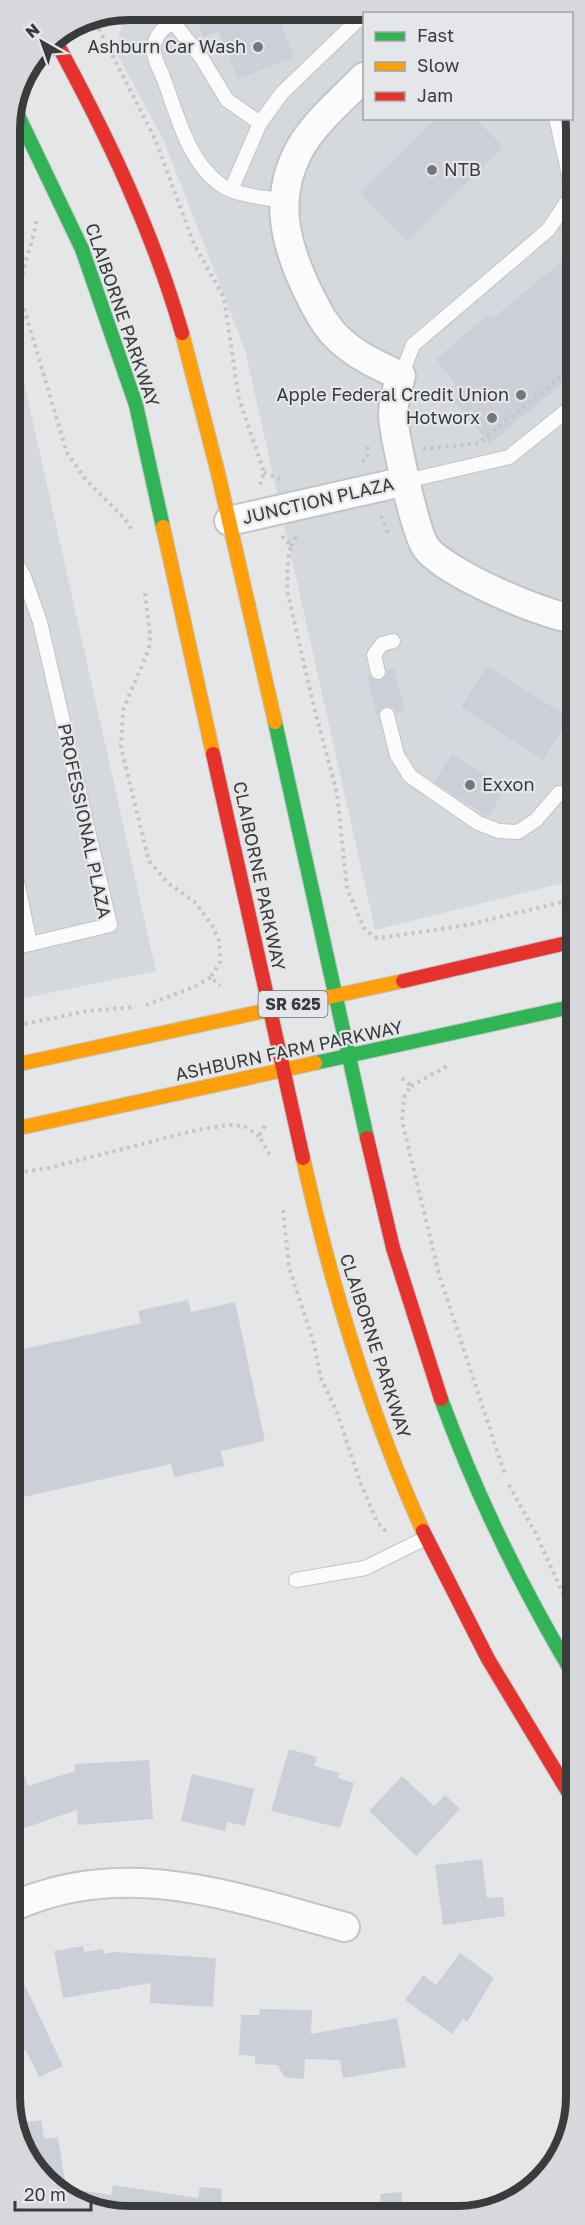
<svg xmlns="http://www.w3.org/2000/svg" width="585" height="2225" viewBox="0 0 585 2225" font-family="'Golos Text',sans-serif">
<style>
.built{fill:#d5d9de}
.building{fill:#cccfd7}
.lines{fill:none;stroke-linecap:round;stroke-linejoin:round}
.lane-casing{stroke:#c3c4c5;stroke-width:16}
.street-casing{stroke:#c3c4c5;stroke-width:32}
.fast-casing{stroke:#c3c4c5;stroke-width:16}
.slow-casing{stroke:#c3c4c5;stroke-width:16}
.jam-casing{stroke:#c3c4c5;stroke-width:16}
.path{stroke:#c5c5c5;stroke-width:4;stroke-dasharray:3 4.5;stroke-linecap:butt}
.lane{stroke:#fbfbfc;stroke-width:14}
.street{stroke:#fbfbfc;stroke-width:28}
.fast{stroke:#30b455;stroke-width:14}
.slow{stroke:#ff9f0a;stroke-width:14}
.jam{stroke:#e5322d;stroke-width:14}
.poi-dot{fill:#767778;stroke:#e4e6e9;stroke-width:2}
.labels{text-anchor:middle;stroke-width:4.5;stroke-linejoin:round;paint-order:stroke}
.shield{fill:#e4e6e9;stroke:#6d6e70;stroke-width:1.5}
.shield-label{font-size:16px;font-weight:bold;fill:#3a3b3c}
.poi-label{font-size:18px;fill:#3a3b3c;stroke:#e4e6e9;text-anchor:end}
.street-label{font-size:18px;fill:#3a3b3c;stroke:#e4e6e9}
.rim{fill:none;stroke:#3a3b3c;stroke-width:8}
</style>
<rect width="100%" height="100%" fill="#e5e6e8"/>
<!-- built -->
<g class="built">
<path d="M129,9L480,11L484,13L364,14V118H572V105L575,113V880L375,930L245,350L164,141L116,52L125,10Z"/>
<path d="M9,315L156,971L10,1001Z"/>
</g>
<!-- building -->
<g class="building">
<path d="M202,9L276,10L294,57L238,79L219,31L204,37L196,19Z"/>
<path d="M436,118H475L503,147L407,241L360,193Z"/>
<path d="M575,250V373L490,444L453,400L462,393L436,359L489,314L493,318Z"/>
<path d="M487,666L570,718L543,760L461,707Z"/>
<path d="M394,668L405,712L396,713L393,708L385,706L380,709L377,717L367,674L375,680L381,681L386,675L387,670Z"/>
<path d="M452,754L506,788L488,817L434,782Z"/>
<path d="M188,1300L191,1312L235,1302L265,1441L221,1451L224,1466L174,1477L171,1464L10,1500V1352L141,1323L138,1311Z"/>
<path d="M14,1744L28,1786L75,1771V1764L149,1760L153,1819L78,1825L77,1810L10,1833V1745Z"/>
<path d="M289,1749L317,1757L314,1766L340,1773L338,1778L354,1783L340,1828L271,1811Z"/>
<path d="M192,1774L254,1789L245,1826L227,1822L225,1831L181,1821Z"/>
<path d="M402,1776L434,1806L445,1795L460,1809L416,1856L369,1811Z"/>
<path d="M482,1859L487,1898L503,1897L505,1916L443,1925L435,1865Z"/>
<path d="M83,1946L84,1952L103,1949L104,1954L115,1952L216,1958L213,2007L150,2003L151,1983L63,1998L54,1951Z"/>
<path d="M460,1953L494,1978L467,2022L463,2019L452,2034L405,2000L423,1975L436,1985Z"/>
<path d="M10,1954L63,2066L39,2077L26,2050L10,2057Z"/>
<path d="M260,2009L312,2010L311,2034L397,2018L406,2067L343,2078L340,2060L305,2059L304,2079L285,2077L277,2065L255,2064V2056L239,2055L241,2015H259Z"/>
<path d="M41,2120L44,2139L58,2137L66,2188L111,2195L113,2185L198,2198L200,2187L222,2189L221,2214H105L44,2181L16,2124Z"/>
<path d="M401,2192L404,2215H382L380,2194Z"/>
</g>
<g class="lines">
<defs>
<g id="lane">
<path d="M193,11C178,19 156,27 154,47C153,58 159,67 163,77C177,113 187,161 221,185C238,196 264,197 283,201"/>
<path d="M403,11L406,14"/>
<path d="M173,22L201,57L227,100L260,123"/>
<path d="M231,190L260,123L282,93L364,14"/>
<path d="M401,376L413,345L548,230L571,196L569,175L556,118"/>
<path d="M406,481L509,457L575,404"/>
<path d="M9,550L24,577L40,622L110,925L30,944L10,848"/>
<path d="M378,672L374,655L382,644L393,641"/>
<path d="M387,715L397,755L410,776L478,823L499,831L518,832L536,820L559,793"/>
<path d="M10,948L30,944"/>
<path d="M296,1580L365,1568L426,1538"/>
</g>
<g id="street">
<path d="M438,14L441,11"/>
<path d="M364,77C342,100 313,123 298,152C273,201 286,246 308,292C317,310 326,328 341,341C359,357 379,366 401,376C397,389 393,402 393,416C395,437 415,535 427,549C448,574 542,615 575,619"/>
<path d="M229,521L406,481"/>
<path d="M10,1908C123,1855 233,1897 345,1927"/>
</g>
<g id="fast">
<path d="M13,105L82,249L136,405L163,527"/>
<path d="M275,722L367,1138"/>
<path d="M315,1063L575,1006"/>
<path d="M441,1399C477,1497 522,1589 576,1679"/>
</g>
<g id="slow">
<path d="M182,333L218,473L275,722"/>
<path d="M163,527L213,754"/>
<path d="M10,1066L403,981"/>
<path d="M10,1130L315,1063"/>
<path d="M303,1158C331,1285 369,1412 423,1531"/>
</g>
<g id="jam">
<path d="M54,38C106,133 152,229 182,333"/>
<path d="M213,754L303,1158"/>
<path d="M403,981L575,941"/>
<path d="M367,1138L393,1248L441,1399"/>
<path d="M423,1531L488,1659L576,1805"/>
</g>
</defs>
<!-- lane casing -->
<use href="#lane" class="lane-casing"/>
<!-- street casing -->
<use href="#street" class="street-casing"/>
<!-- fast casing -->
<use href="#fast" class="fast-casing"/>
<!-- slow casing -->
<use href="#slow" class="slow-casing"/>
<!-- jam casing -->
<use href="#jam" class="jam-casing"/>
<!-- path -->
<g class="path">
<path d="M89,17L98,27L155,139L194,244L224,298L239,399L264,472L259,489"/>
<path d="M36,221C33,246 20,269 20,295L67,453L86,480L125,519L132,530"/>
<path d="M423,449L479,443L575,365"/>
<path d="M362,461L367,459L368,442"/>
<path d="M264,472L282,480"/>
<path d="M381,516L388,533"/>
<path d="M282,536L291,546L288,559L287,590L313,703L337,793L347,889L365,930L377,938L401,935L467,925L575,899"/>
<path d="M291,546L299,533"/>
<path d="M145,593L150,634L149,649L123,710L121,748L149,861L168,883L196,903L213,927L219,941L220,962L211,977L220,986"/>
<path d="M146,1005L194,987L211,977"/>
<path d="M10,1027L87,1011L136,1007"/>
<path d="M402,1078L411,1086L404,1097L402,1121L439,1274L505,1475"/>
<path d="M411,1086L447,1066"/>
<path d="M265,1126L259,1136L271,1157"/>
<path d="M10,1174L48,1168L193,1131L228,1125L244,1126L259,1136"/>
<path d="M283,1210L289,1267L314,1344L321,1378L336,1410L361,1484L377,1522L389,1535"/>
<path d="M509,1485L536,1534L564,1596"/>
<path d="M568,1834L576,1847"/>
</g>
<!-- lane -->
<use href="#lane" class="lane"/>
<!-- street -->
<use href="#street" class="street"/>
<!-- fast -->
<use href="#fast" class="fast"/>
<!-- slow -->
<use href="#slow" class="slow"/>
<!-- jam -->
<use href="#jam" class="jam"/>
</g>
<!-- markers -->
<g class="poi-dot">
<circle cx="258" cy="47" r="6"/>
<circle cx="432" cy="170" r="6"/>
<circle cx="521" cy="395" r="6"/>
<circle cx="492" cy="418" r="6"/>
<circle cx="470" cy="785" r="6"/>
</g>
<g class="labels">
<!-- shield labels -->
<rect class="shield" x="258.5" y="991" width="69" height="26" rx="4.5"/>
<g class="shield-label">
<text x="293" y="1010">SR 625</text>
</g>
<!-- poi labels -->
<g class="poi-label">
<text x="246" y="53">Ashburn Car Wash</text>
<text x="444" y="176" text-anchor="start">NTB</text>
<text x="509" y="401">Apple Federal Credit Union</text>
<text x="480" y="424">Hotworx</text>
<text x="482" y="791" text-anchor="start">Exxon</text>
</g>
<!-- street labels -->
<g class="street-label">
<text transform="translate(122 315) rotate(71)" y="6">CLAIBORNE PARKWAY</text>
<text transform="translate(318 501) rotate(-13)" y="6">JUNCTION PLAZA</text>
<text transform="translate(84 821) rotate(78)" y="6">PROFESSIONAL PLAZA</text>
<text transform="translate(259 876) rotate(78)" y="6">CLAIBORNE PARKWAY</text>
<text transform="translate(289 1051) rotate(-12)" y="6">ASHBURN FARM PARKWAY</text>
<text transform="translate(375 1346) rotate(72)" y="6">CLAIBORNE PARKWAY</text>
</g>
</g>
<!-- crop -->
<path d="M0 0H585V2225H0ZM129 20H457A109 109 0 0 1 566 129V2097A109 109 0 0 1 457 2206H129A109 109 0 0 1 20 2097V129A109 109 0 0 1 129 20Z" fill="#d6d8db" fill-rule="evenodd"/>
<path class="rim" d="M129 20H457A109 109 0 0 1 566 129V2097A109 109 0 0 1 457 2206H129A109 109 0 0 1 20 2097V129A109 109 0 0 1 129 20Z"/>
<!-- legend -->
<rect x="363" y="12" width="210" height="108" fill="#e4e6e9" stroke="#a0a2a4" stroke-width="1.5"/>
<rect x="375" y="32" width="30" height="9" fill="#30b455" stroke="#a0a2a4" stroke-width="1.5"/>
<text x="417" y="42" font-size="18" fill="#3a3b3c">Fast</text>
<rect x="375" y="62" width="30" height="9" fill="#ff9f0a" stroke="#a0a2a4" stroke-width="1.5"/>
<text x="417" y="72" font-size="18" fill="#3a3b3c">Slow</text>
<rect x="375" y="92" width="30" height="9" fill="#e5322d" stroke="#a0a2a4" stroke-width="1.5"/>
<text x="417" y="102" font-size="18" fill="#3a3b3c">Jam</text>
<!-- north arrow -->
<g transform="translate(42 42) rotate(320)" stroke="#e4e6e9" stroke-width="4.5" paint-order="stroke">
<path d="M0-4.5L10 22L0 15L-10 22Z" fill="#3a3b3c"/>
<text y="-9" font-size="16" font-weight="bold" text-anchor="middle" fill="#3a3b3c">N</text>
</g>
<!-- scale -->
<path d="M15 2201v9h76v-9" fill="none" stroke="#3a3b3c" stroke-width="3"/>
<text x="24" y="2201" font-size="18" fill="#3a3b3c" stroke="#e4e6e9" stroke-width="4.5" paint-order="stroke">20 m</text>
</svg>
